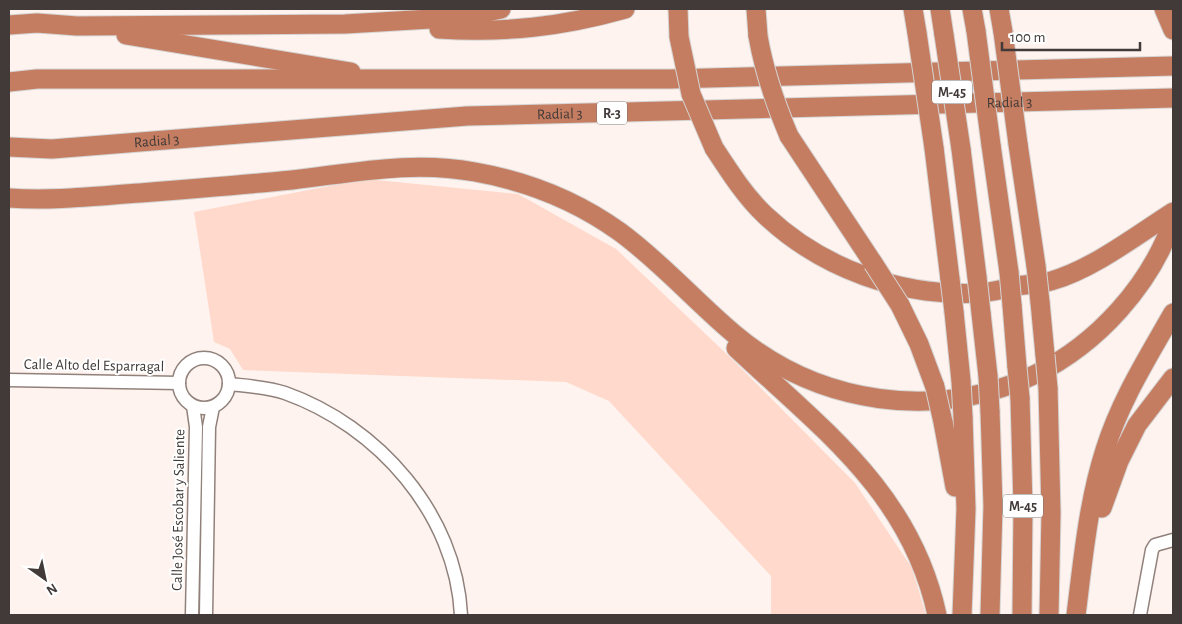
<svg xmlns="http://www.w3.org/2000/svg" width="1182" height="624" viewBox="0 0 1182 624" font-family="'Alegreya Sans',sans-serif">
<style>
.green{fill:#ffd9cb}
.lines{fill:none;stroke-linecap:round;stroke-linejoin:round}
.minor-casing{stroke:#91817b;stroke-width:15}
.highway-casing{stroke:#d5d4d3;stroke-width:21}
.minor{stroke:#fff;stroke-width:12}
.highway{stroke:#c57d61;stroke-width:19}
.highway-bridge-casing{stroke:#d5d4d3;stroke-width:21;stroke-linecap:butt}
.highway-bridge{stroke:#c57d61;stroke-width:19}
.labels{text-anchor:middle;stroke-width:4;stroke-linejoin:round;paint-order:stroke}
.shield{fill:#fff;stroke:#7a7574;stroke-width:1}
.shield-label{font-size:14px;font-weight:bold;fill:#413a38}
.street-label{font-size:15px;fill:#413a38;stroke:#fff}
</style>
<rect width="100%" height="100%" fill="#fef3ef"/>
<!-- green -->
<path class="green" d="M366,179L518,194L616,249L733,360L855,483L912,568L926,615H771V576L609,401L566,382L243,370L230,349L214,342L194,212Z"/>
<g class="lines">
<defs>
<g id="minor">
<circle cx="204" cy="383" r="25"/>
<path d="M9,380L179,383"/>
<path d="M229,384C247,386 268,387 285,393C378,426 456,514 461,615"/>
<path d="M192,615L196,427L193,406"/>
<path d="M206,615L209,427L213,407"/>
<path d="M1140,615L1152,550L1155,545L1173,540"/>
</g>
<g id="highway">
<path d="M678,9L679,37"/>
<path d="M756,9L758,36"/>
<path d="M913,9L917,33"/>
<path d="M940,9L944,35"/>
<path d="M972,9L976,31"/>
<path d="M999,9L1003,32"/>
<path d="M1164,9L1173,30"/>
<path d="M9,25L37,23L77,26L345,24L465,17L501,9"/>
<path d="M439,29C505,33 561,27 625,9"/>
<path d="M126,35L351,72"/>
<path d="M9,82L37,79H670L1173,66"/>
<path d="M789,136L873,263"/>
<path d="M1018,144L1036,266"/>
<path d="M991,145L1009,272"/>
<path id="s1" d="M9,147L52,149L467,116L1173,98"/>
<path d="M714,148C729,171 745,196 765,215C822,269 901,297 980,293C992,292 1005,289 1017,286C1028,284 1041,284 1051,281C1093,269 1137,235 1173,212"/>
<path d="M934,148L950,279"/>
<path d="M961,149L977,277"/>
<path d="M9,198C53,201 96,196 140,193C191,189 241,185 292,180C353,173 413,160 475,172C526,181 577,201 620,232C661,262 695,301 733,333C818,405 936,422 1036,374C1097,344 1151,285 1173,220"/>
<path d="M1040,302L1045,355"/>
<path d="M900,305L919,344L935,387"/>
<path d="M1012,305L1017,367"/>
<path d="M954,312L961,381"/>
<path d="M981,313L988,376"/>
<path d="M736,348C822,429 911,493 937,615"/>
<path d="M1048,388L1051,513L1049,615"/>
<path d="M1020,398L1023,506L1022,615"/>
<path d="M943,422L955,487"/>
<path d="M1102,508L1119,461L1137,425L1173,378"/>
<path d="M962,615L966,509L963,417"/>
<path d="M990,615L993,506L990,411"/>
<path d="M1076,615C1083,560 1088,503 1105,450C1120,401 1148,357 1173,313"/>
</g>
</defs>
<!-- minor casing -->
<use href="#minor" class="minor-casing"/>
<!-- highway casing -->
<use href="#highway" class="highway-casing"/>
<!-- minor -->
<use href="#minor" class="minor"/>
<!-- highway -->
<use href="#highway" class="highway"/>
<defs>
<g id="highway-bridge">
<path d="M976,31L991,145"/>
<path d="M1003,32L1018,144"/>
<path d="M917,33L934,148"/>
<path d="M944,35L961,149"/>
<path d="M758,36C764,71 775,103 789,136"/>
<path d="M679,37L691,94L714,148"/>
<path d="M873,263L900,305"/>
<path d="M1036,266L1040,302"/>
<path d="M1009,272L1012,305"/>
<path d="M977,277L981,313"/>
<path d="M950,279L954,312"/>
<path d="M1045,355L1048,388"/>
<path d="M1017,367L1020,398"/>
<path d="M988,376L990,411"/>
<path d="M961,381L963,417"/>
<path d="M935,387L943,422"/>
</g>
</defs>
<!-- highway-bridge casing -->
<use href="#highway-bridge" class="highway-bridge-casing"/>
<!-- highway-bridge -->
<use href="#highway-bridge" class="highway-bridge"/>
</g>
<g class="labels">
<!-- shield labels -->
<g class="shield">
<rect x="932" y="80.5" width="40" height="23" rx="4"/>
<rect x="597" y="101.5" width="30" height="23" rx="4"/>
<rect x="1003" y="494.5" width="40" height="23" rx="4"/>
</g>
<g class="shield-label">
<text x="952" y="97">M-45</text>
<text x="612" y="118">R-3</text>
<text x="1023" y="511">M-45</text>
</g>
<!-- street labels -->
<g class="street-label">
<text dy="5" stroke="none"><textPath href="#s1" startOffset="1002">Radial 3</textPath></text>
<text dy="5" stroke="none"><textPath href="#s1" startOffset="552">Radial 3</textPath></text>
<text dy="5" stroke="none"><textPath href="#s1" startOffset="148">Radial 3</textPath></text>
<text transform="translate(94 365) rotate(1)" y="5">Calle Alto del Esparragal</text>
<text transform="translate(178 510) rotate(-89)" y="5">Calle José Escobar y Saliente</text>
</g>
</g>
<!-- border -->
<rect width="1182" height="624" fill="none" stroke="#413a38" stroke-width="20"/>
<!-- north arrow -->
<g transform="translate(45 579) rotate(147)" stroke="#ffffff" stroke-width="4" paint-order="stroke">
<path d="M0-4L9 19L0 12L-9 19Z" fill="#413a38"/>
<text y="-8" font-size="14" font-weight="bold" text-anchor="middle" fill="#413a38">N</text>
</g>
<!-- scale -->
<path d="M1002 42v8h138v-8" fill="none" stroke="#413a38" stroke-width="2.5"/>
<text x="1010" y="42" font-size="15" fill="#413a38" stroke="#ffffff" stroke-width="4" paint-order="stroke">100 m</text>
</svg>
